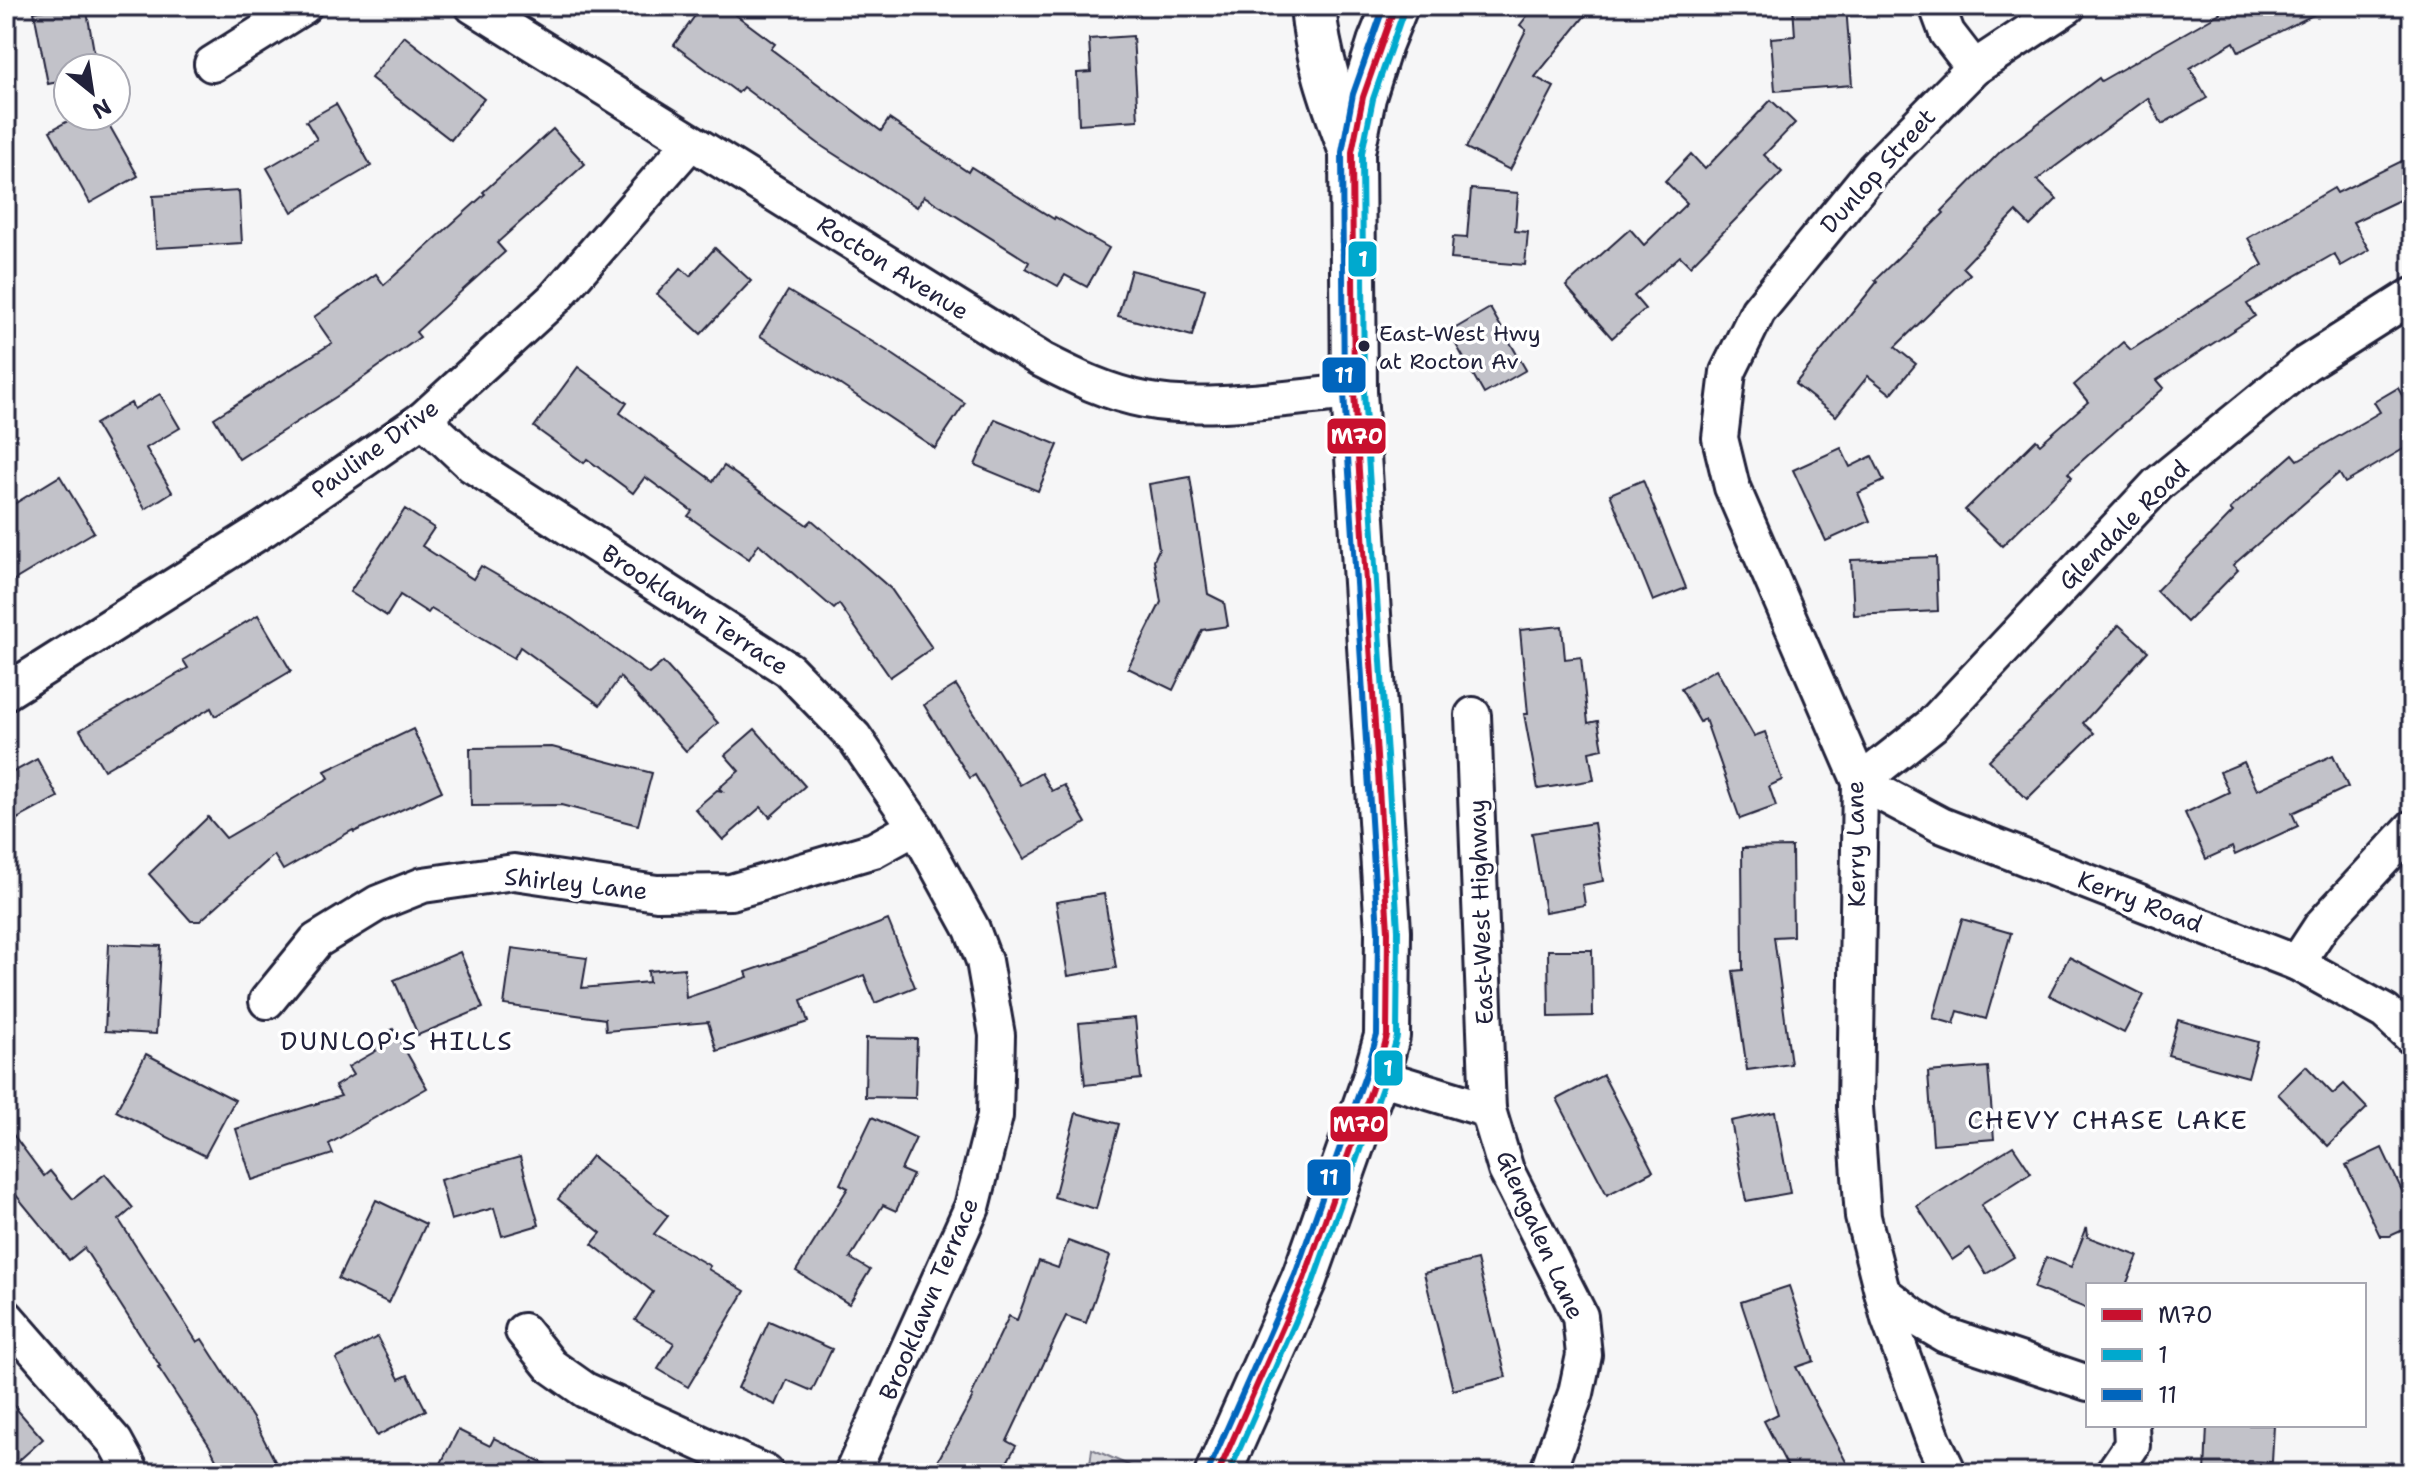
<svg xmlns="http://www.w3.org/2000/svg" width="2418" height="1479" viewBox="0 0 2418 1479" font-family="'Shantell Sans',sans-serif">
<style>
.green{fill:#d7d7db;stroke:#7c7c8b;stroke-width:2}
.building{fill:#c2c2c9;stroke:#22223b;stroke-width:2}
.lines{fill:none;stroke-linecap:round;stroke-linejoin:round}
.street-casing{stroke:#22223b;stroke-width:40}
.primary-casing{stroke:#22223b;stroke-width:50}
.street{stroke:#fff;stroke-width:34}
.primary{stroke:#fff;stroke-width:44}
.bus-1-casing{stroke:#fff;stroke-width:12}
.bus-2-casing{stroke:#fff;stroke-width:12}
.bus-3-casing{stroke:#fff;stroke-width:12}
.bus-1{stroke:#c8102e;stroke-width:6}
.bus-2{stroke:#00a9ce;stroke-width:6}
.bus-3{stroke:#0065bd;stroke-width:6}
.bus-dot{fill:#22223b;stroke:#fff;stroke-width:3}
.labels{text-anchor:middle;stroke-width:7;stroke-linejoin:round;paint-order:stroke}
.bus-label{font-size:22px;fill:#22223b;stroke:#fff;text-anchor:start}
.street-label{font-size:24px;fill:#22223b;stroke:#fff}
.neighbourhood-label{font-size:26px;letter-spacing:2px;fill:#22223b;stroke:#fff}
.line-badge{stroke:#fff;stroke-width:3}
.badge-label{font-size:22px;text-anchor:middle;font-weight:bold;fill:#fff}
</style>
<rect width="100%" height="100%" fill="#f6f6f7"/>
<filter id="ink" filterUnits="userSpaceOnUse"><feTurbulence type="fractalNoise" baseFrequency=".0125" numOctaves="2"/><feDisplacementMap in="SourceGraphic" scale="16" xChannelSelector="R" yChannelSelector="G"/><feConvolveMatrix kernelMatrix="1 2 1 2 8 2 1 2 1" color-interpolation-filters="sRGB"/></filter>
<g filter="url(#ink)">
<!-- green -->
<path class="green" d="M1092,1449L1146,1473H1089Z"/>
<!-- building -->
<g class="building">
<path d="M67,6H86L97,68H68V80L48,84L34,12Z"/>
<path d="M702,6H724L775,44L771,49L881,131L889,119L968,172L971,167L1054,219L1055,217L1109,248L1087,287L1065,275L1058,286L1026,268L1029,262L924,196L917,207L823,147L743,87L738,93L674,45Z"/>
<path d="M1535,6H1593L1535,77L1554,87L1510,170L1466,148L1526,30L1520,25Z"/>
<path d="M1793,6H1846L1852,85L1775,91L1771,38L1795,36Z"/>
<path d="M2216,6H2331L2239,52L2234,42L2190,68L2207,98L2162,124L2148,98L2037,180L2057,199L2030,226L2016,212L1963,267L1970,274L1895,347L1916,364L1891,394L1868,376L1836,416L1795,384L1877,282L1875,280L1944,213L1942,211L2001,151L2099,78L2101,81L2220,13Z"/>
<path d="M404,36L484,99L451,140L371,78Z"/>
<path d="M1133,36L1138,120L1079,124L1077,73L1091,72L1089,39Z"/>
<path d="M1771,100L1795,123L1764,155L1782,172L1690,266L1680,256L1634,296L1645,309L1612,338L1566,286L1630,229L1644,245L1687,203L1665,181L1691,154L1705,169Z"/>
<path d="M336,104L371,166L292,212L267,168L317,139L306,121Z"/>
<path d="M77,116H104L138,176L90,203L50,131Z"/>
<path d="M553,129L585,164L497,243L505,252L416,332L420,337L342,393L239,459L214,418L332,343L314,317L376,274L384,285L485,194L483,192Z"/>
<path d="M2412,156V194L2353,222L2369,250L2341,266L2334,254L2247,304L2255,316L2157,380L2164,388L2068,473L2072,477L2002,546L1965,510L2036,440L2040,444L2088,402L2074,385L2123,342L2131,350L2263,265L2248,238L2334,188L2337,193Z"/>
<path d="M1471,189L1518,193L1515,231L1528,232L1525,265L1451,259L1453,237L1467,238Z"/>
<path d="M239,191L242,243L156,248L153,196Z"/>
<path d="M715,248L751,281L701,334L657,294L681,268L690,276Z"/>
<path d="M1131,270L1205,289L1192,336L1118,316Z"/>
<path d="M788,291L886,350L965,403L935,448L839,384L760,336Z"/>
<path d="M1490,308L1526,370L1484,394L1449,332Z"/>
<path d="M578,367L627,403L620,413L713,481L724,466L807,525L812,520L891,589L932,648L890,677L839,604L834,609L759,544L749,559L688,516L692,511L645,477L633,493L587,459L584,463L534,427Z"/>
<path d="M2398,388L2412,413V444L2345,483L2339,473L2233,565L2238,570L2187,622L2156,591L2233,512L2230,509L2293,454L2298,460L2380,412L2374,402Z"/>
<path d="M160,394L180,428L146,448L172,492L145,509L95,424L131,403L134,409Z"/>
<path d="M995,419L1058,445L1038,491L975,465Z"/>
<path d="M1841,448L1850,467L1872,456L1884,481L1858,493L1870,521L1826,541L1793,470Z"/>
<path d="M60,476L94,532L6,585V509Z"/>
<path d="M1190,477L1208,594L1224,602L1228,626L1202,630L1173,690L1128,668L1161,602L1154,560L1159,549L1149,484Z"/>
<path d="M1643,480L1686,588L1653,601L1610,494Z"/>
<path d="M405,509L434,528L422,546L473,579L481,566L571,618L649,674L663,662L718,723L686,751L620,677L600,705L520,647L514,658L431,609L428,613L400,595L387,616L350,592Z"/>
<path d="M1936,557L1938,611L1854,615L1851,560Z"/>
<path d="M258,615L291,671L215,716L211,708L104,770L80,730L188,668L183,660Z"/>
<path d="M2119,625L2148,651L2083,723L2094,733L2027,799L1989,760L2053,697Z"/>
<path d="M1562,626L1565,659L1581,657L1588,723L1598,721L1603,749L1589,752L1594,780L1538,789L1524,714H1528L1520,630Z"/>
<path d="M1716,669L1754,736L1765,732L1782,780L1769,786L1776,806L1740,819L1705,719L1700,722L1681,689Z"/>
<path d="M956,685L1020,785L1041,773L1052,791L1064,785L1086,823L1024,859L975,775L970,778L924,705Z"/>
<path d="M413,729L442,791L354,832L353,830L283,870L274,855L200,921H191L149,874L208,817L226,838L329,778L325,771Z"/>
<path d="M755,729L805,786L770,817L761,807L723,840L695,809L717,790L722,791L719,788L739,771L725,755Z"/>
<path d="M552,747L652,773L638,825L561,805L471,806L470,748Z"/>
<path d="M2333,755L2348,787L2292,813L2298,826L2235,855L2232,847L2206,859L2185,813L2229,792L2220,772L2244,762L2257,790Z"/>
<path d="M37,759L58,797L6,825V776Z"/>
<path d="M1594,823L1603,881L1582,885L1585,905L1545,912L1532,833Z"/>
<path d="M1792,847L1793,936L1774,937L1791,1064L1747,1070L1733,971L1743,970L1742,848Z"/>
<path d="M1104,894L1116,968L1068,976L1056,902Z"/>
<path d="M1962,919L2011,933L1986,1019L1958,1011L1954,1024L1933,1018Z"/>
<path d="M888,920L915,987L875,1003L864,975L801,1000L808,1022L717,1051L708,1022L606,1031L605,1019L504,1005L512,948L587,958L582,988L649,982L648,971L684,968L686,998L748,977L746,972L808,951Z"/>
<path d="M109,944L161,946L156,1034L105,1031Z"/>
<path d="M1548,950H1592L1593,1016L1549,1017Z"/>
<path d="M460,952L483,1008L418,1035L394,980Z"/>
<path d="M2069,957L2144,995L2124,1033L2049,995Z"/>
<path d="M1135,1018L1141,1079L1085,1085L1079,1023Z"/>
<path d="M2178,1020L2258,1042L2248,1077L2168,1055Z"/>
<path d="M393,1029L427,1088L329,1144L333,1154L252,1180L236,1129L341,1096L335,1086L353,1075L348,1067L376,1051L370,1042Z"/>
<path d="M866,1038L917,1039L915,1098L865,1097Z"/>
<path d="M146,1054L235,1100L205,1156L116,1111Z"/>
<path d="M2306,1066L2333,1094L2344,1084L2367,1108L2328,1146L2278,1094Z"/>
<path d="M1988,1067L1994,1139L1933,1144L1928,1072Z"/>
<path d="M1603,1075L1653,1171L1607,1195L1557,1099Z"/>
<path d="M1775,1112L1790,1193L1746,1201L1731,1121Z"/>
<path d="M1076,1113L1119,1124L1096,1209L1054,1197Z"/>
<path d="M872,1117L916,1138L901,1170L913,1175L896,1211L883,1205L850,1258L870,1270L849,1304L796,1271L848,1188L840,1184Z"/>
<path d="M6,1125L44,1176L50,1171L73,1199L105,1174L133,1208L119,1220L197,1342L202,1339L254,1420L281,1473H223L209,1445L158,1367L160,1366L84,1248L69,1260L6,1183Z"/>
<path d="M2013,1146L2031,1173L1981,1205L2014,1257L1986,1274L1970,1248L1952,1260L1917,1206Z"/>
<path d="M2382,1148L2403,1193L2412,1189V1226L2390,1236H2380L2346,1165Z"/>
<path d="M592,1156L668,1216L654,1234L710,1266L708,1269L745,1291L688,1387L658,1369L674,1343L635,1320L653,1292L592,1244L601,1233L558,1199Z"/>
<path d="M520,1157L539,1225L502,1236L494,1208L451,1220L440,1180Z"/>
<path d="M376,1200L426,1224L389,1303L338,1279Z"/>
<path d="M2087,1227L2088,1237L2138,1256L2126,1285H2088V1309L2034,1288L2046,1257L2071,1267Z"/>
<path d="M1068,1241L1110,1256L1086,1323L1066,1316L1007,1441L1016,1446L1001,1473H931L973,1397L971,1396L1009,1316L1017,1320L1039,1261L1058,1268Z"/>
<path d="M1477,1260L1506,1377L1453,1390L1424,1273Z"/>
<path d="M1789,1286L1814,1361L1796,1367L1852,1473H1791L1764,1421L1778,1414L1741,1302Z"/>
<path d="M769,1321L832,1349L812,1391L787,1380L776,1405L738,1388Z"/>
<path d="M377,1337L399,1379L408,1375L426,1410L377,1436L336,1359Z"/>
<path d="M6,1397L43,1439L6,1472Z"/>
<path d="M2207,1425H2274L2272,1462L2248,1461L2247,1473H2205Z"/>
<path d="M458,1430L490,1446L494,1438L563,1473H436Z"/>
</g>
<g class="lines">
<defs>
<g id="street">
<path d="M473,6L1042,360C1075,377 1108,393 1145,400C1204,412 1292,397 1354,392"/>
<path d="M1937,6L1947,33L1974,68"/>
<path d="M212,64L304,6"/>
<path d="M2412,296L2305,364L2158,484L1932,725L1860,782L1941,825L2297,963L2385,1012L2412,1037"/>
<path d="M423,419L472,465L789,670L854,737L916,827L972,929L984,961L997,1035L995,1116L972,1207L852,1473"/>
<path d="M6,692L264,529L423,419L555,298L691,142"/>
<path d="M1473,715L1488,1110"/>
<path d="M2297,963L2322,925L2412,828"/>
<path d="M267,1001L316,941L378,903L423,885L514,872L657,893L731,892L874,850L916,827"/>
<path d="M1376,1076L1488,1110L1506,1170L1580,1316L1584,1355L1576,1393L1547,1473"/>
<path d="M1882,1292L1913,1316L1945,1335L2088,1383"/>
<path d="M6,1317L115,1442L132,1473"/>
<path d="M523,1331L551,1366L585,1390L766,1473"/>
<path d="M1949,1473L1934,1442L1889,1319L1863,1217L1855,1107L1860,782L1732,487L1720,438L1728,372L1758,311L1875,168L1974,68L2068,6"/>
<path d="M2113,1473L2132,1445L2131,1425"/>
</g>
<g id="primary">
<path d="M1313,6C1317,58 1334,103 1352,152"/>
<path d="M1218,1473L1304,1279L1376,1076L1387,1036L1388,931L1354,392L1352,152L1363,97L1380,43L1395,6"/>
</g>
</defs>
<!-- street casing -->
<use href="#street" class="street-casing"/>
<!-- primary casing -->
<use href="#primary" class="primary-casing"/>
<!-- street -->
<use href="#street" class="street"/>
<!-- primary -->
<use href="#primary" class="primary"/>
<defs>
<path id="bus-1" d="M1218,1473L1304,1279L1376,1076L1387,1036L1388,931L1354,392L1352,152L1363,97L1395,6"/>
<path id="bus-2" d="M1229,1473L1313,1282L1385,1079L1397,1037L1398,930L1364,392L1362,153L1373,99L1404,10"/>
<path id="bus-3" d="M1209,1469L1295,1275L1366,1073L1377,1035L1378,931L1344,393L1342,152L1353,94L1384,6"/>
</defs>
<!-- bus-1 casing -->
<use href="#bus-1" class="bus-1-casing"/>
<!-- bus-2 casing -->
<use href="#bus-2" class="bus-2-casing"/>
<!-- bus-3 casing -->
<use href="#bus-3" class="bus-3-casing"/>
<!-- bus-1 -->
<use href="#bus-1" class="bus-1"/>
<!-- bus-2 -->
<use href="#bus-2" class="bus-2"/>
<!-- bus-3 -->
<use href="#bus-3" class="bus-3"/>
</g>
</g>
<!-- markers -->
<circle class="bus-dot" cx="1364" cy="346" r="7"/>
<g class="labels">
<!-- bus labels -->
<g class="bus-label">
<text x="1379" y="341">East-West Hwy<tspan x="1379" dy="28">at Rocton Av</tspan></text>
</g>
<!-- street labels -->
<g class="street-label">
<text transform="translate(1878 171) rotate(-48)" y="8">Dunlop Street</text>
<text transform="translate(893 268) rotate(32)" y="8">Rocton Avenue</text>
<text transform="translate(375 449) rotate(-36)" y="8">Pauline Drive</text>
<text transform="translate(2124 525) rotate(-45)" y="8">Glendale Road</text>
<text transform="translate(695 610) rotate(33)" y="8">Brooklawn Terrace</text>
<text transform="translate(1856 844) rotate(-91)" y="8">Kerry Lane</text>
<text transform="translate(576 884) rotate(6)" y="8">Shirley Lane</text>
<text transform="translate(2140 902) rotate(21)" y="8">Kerry Road</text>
<text transform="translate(1481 912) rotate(-92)" y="8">East-West Highway</text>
<text transform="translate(1540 1235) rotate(66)" y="8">Glengalen Lane</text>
<text transform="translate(929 1299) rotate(-67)" y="8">Brooklawn Terrace</text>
</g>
<!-- neighbourhood labels -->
<g class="neighbourhood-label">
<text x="397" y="1050">DUNLOP'S HILLS</text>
<text x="2108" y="1129">CHEVY CHASE LAKE</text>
</g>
</g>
<g class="line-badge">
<rect x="1347" y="240" width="31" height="38" rx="8" fill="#00a9ce"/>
<rect x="1321" y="356" width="46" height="38" rx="8" fill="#0065bd"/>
<rect x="1326" y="417" width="61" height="38" rx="8" fill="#c8102e"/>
<rect x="1373" y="1049" width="31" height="38" rx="8" fill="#00a9ce"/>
<rect x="1329" y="1105" width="60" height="38" rx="8" fill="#c8102e"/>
<rect x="1306" y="1158" width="46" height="39" rx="8" fill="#0065bd"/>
</g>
<g class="badge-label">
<text x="1363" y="267">1</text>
<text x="1344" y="383">11</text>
<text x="1357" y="444">M70</text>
<text x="1388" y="1076">1</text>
<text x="1359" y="1132">M70</text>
<text x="1329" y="1185">11</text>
</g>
<!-- margin -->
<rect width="2418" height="1479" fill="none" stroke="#fff" stroke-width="32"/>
<rect x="16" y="16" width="2386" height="1447" fill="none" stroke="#22223b" stroke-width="3" filter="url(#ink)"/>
<!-- legend -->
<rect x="2086" y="1283" width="280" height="144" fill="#ffffff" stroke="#a7a7b1" stroke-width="2"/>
<rect x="2102" y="1309" width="40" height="12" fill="#c8102e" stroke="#a7a7b1" stroke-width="2"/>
<text x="2158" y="1323" font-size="24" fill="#22223b">M70</text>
<rect x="2102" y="1349" width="40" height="12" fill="#00a9ce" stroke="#a7a7b1" stroke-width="2"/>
<text x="2158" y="1363" font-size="24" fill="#22223b">1</text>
<rect x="2102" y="1389" width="40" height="12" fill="#0065bd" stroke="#a7a7b1" stroke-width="2"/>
<text x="2158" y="1403" font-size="24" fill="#22223b">11</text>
<!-- north arrow -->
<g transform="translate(92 92) rotate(150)"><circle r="38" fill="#ffffff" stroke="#a7a7b1" stroke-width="2"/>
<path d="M0-6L14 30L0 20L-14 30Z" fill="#22223b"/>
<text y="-12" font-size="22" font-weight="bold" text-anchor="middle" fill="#22223b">N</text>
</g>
</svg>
